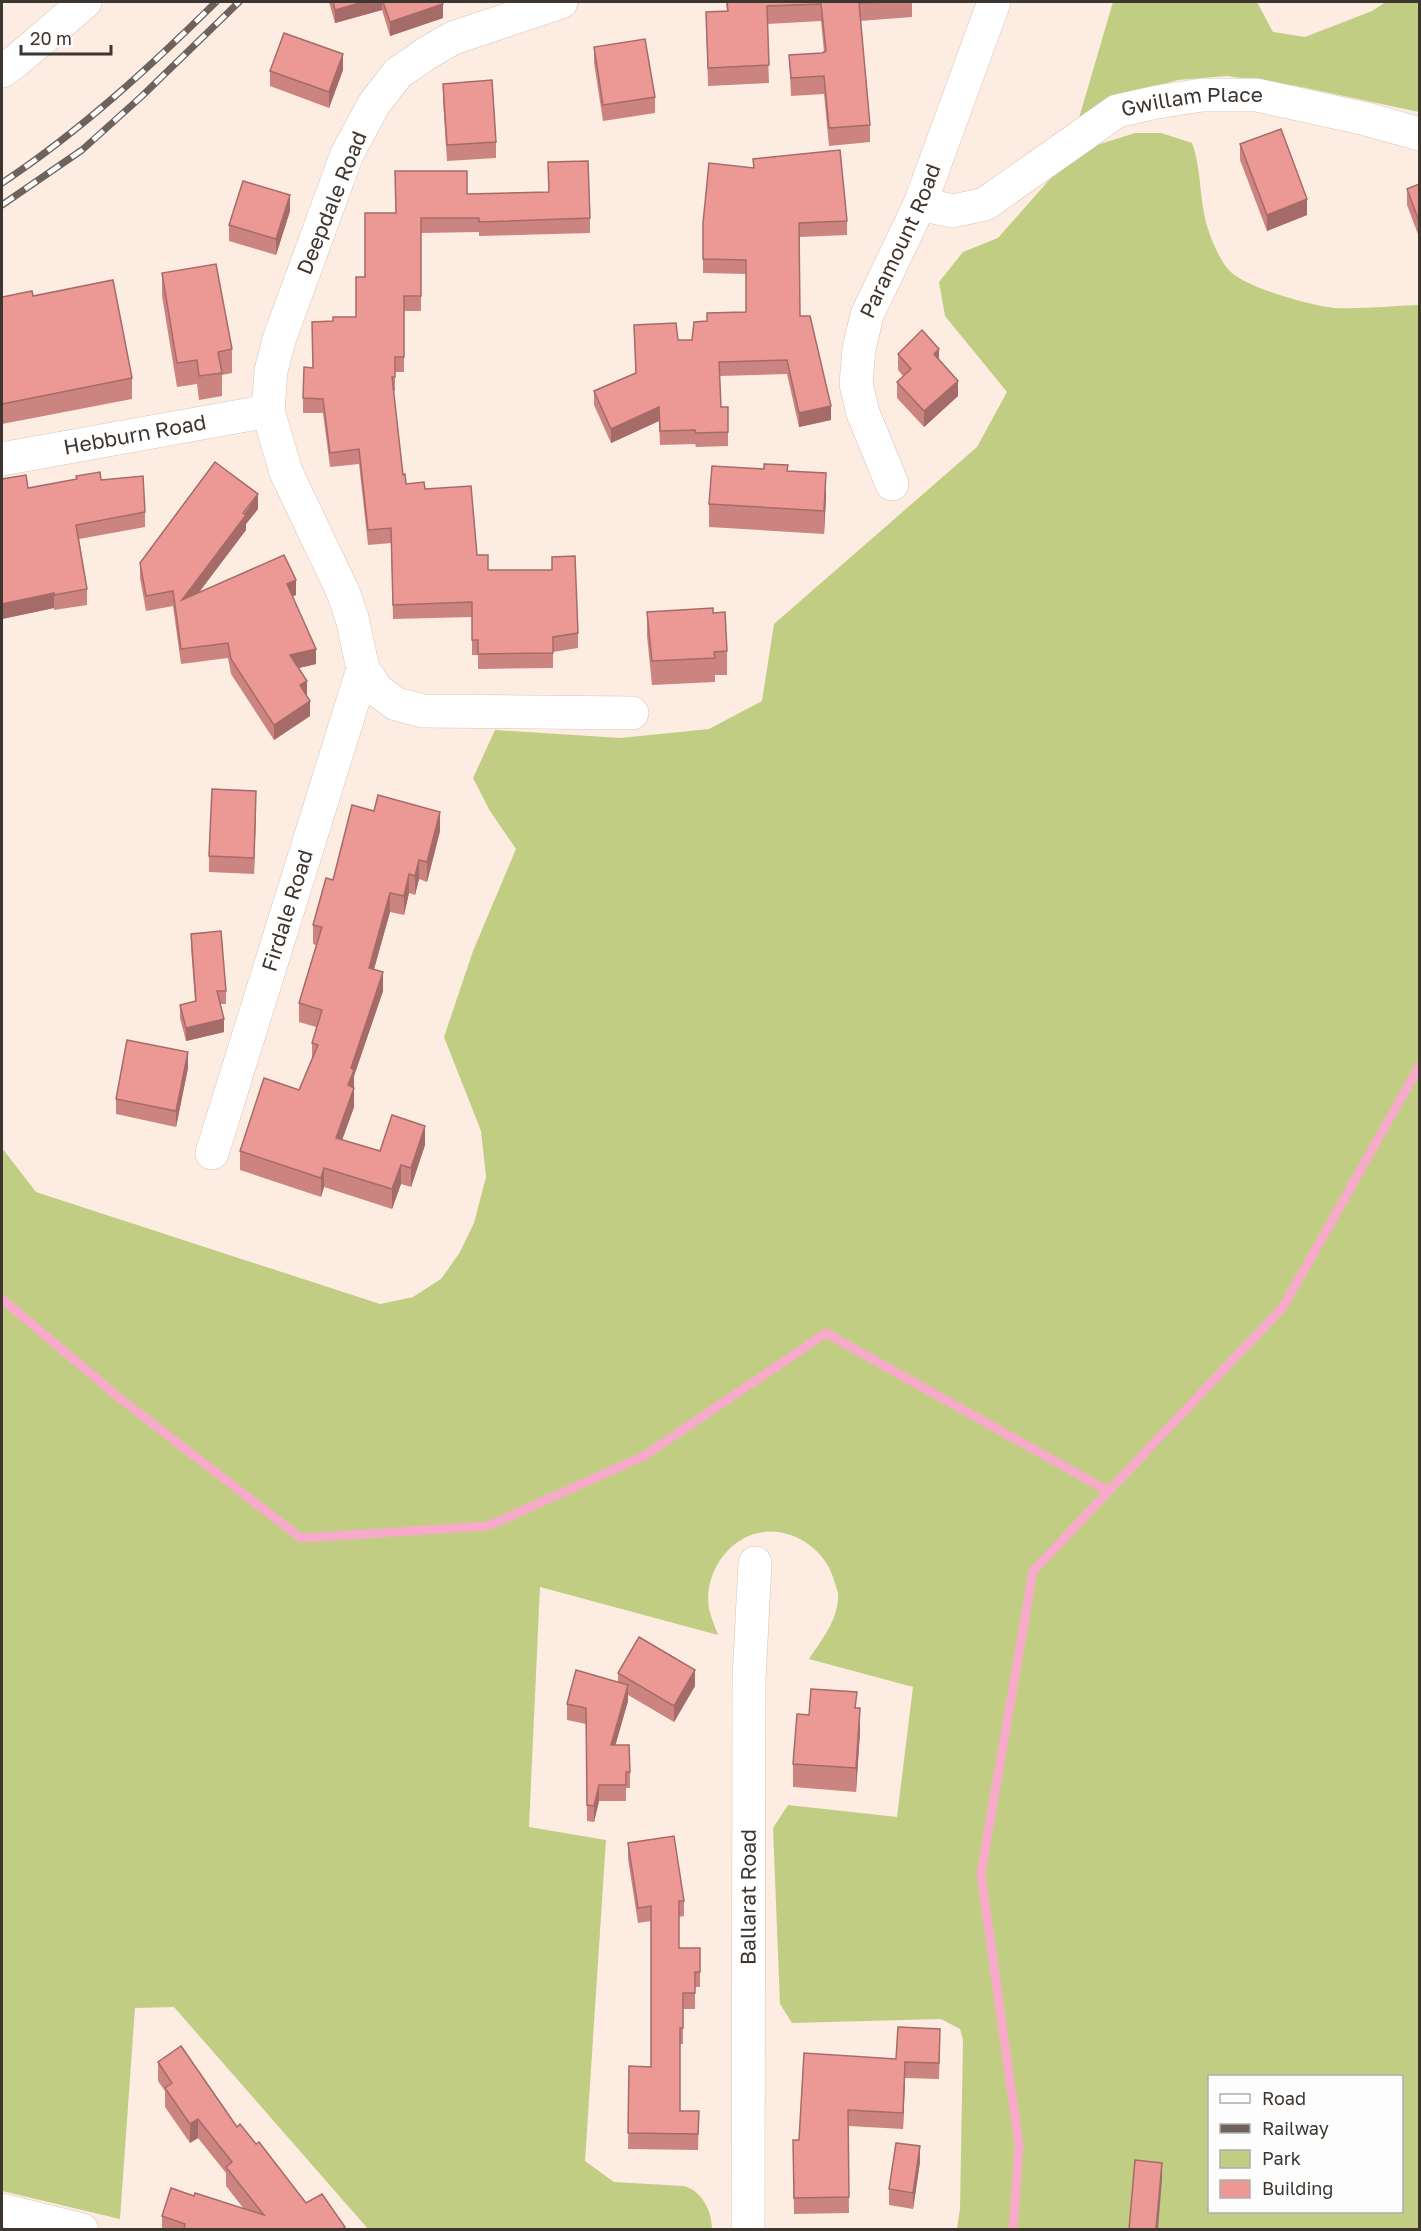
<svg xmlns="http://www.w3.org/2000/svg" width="1421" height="2231" viewBox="0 0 1421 2231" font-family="'Golos Text',sans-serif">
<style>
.green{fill:#c2cd84;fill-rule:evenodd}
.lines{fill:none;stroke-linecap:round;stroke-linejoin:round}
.stream{stroke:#f8aacb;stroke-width:9}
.minor-casing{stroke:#d9c4b7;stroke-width:34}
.major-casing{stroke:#d9c4b7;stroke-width:34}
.minor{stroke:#fff;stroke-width:33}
.major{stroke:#fff;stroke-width:33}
.rail-casing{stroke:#6d635c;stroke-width:7}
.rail{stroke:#fdfdfd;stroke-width:4.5;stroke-dasharray:14;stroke-linecap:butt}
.wall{fill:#cb8480}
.shaded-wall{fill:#a56b68}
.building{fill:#ec9995;stroke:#a56b68;stroke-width:1.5}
.labels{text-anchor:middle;stroke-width:5;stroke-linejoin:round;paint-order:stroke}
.street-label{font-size:21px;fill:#3d352f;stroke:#fdfdfd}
</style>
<rect width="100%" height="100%" fill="#fdece1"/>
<!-- green -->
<g class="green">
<path d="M1113,2H1257L1273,32L1305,37L1372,11L1386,2H1419V112L1297,86L1227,76L1178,80L1110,98L1079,118Z"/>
<path d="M1135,133H1161L1192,143C1202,170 1199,201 1208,229C1213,244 1222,267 1236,276C1256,290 1312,306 1336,308C1364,309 1392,306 1419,305V2229H957L960,2208L963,2040L960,2029L941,2019L792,2023L780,2004L773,1828L788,1805L897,1817L913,1687L809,1659C821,1641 838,1620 838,1597C839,1592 835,1585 834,1580C825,1547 786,1522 751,1535C722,1546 704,1579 709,1609C711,1617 715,1627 718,1635L540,1587L529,1827L606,1840L585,2161L614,2182L684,2186C702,2191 712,2211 712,2229H368L174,2007L135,2008L120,2219L2,2191V1148L36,1192L380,1304L413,1297L441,1279L460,1252L474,1223L486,1177L481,1131L444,1037L473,951L516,849L490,811L473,778L495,730L620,738L709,729L762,701L774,624L977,447L1007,392L945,316L939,282L963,252L998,238L1066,161L1097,145ZM1210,2076H1402V2212H1210Z"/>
</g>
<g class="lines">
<!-- stream -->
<g class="stream">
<path d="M2,1299L122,1400L301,1538L488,1526L644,1456L826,1333L1108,1491"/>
<path d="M1013,2230L1019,2145L981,1874L1033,1571L1283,1307L1420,1065"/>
</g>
<defs>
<g id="minor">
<path d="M561,2L453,38L427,53L398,73L374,104L347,154L279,340L271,371L268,411L286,472L343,592L352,618L363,669L377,690L396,704L423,711L632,713"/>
<path id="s1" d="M920,204L953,211L985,204L1117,111L1157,102L1202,95H1257L1366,119L1420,134"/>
<path id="s2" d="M2,459L268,411"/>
<path id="s3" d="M892,484L863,413L856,384L859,349L867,315L920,204L994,2"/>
<path id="s4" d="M212,1153L363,669"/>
<path d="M2,2210L82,2230"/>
<path id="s5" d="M748,2230L749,1679L755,1563"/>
</g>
<path id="major" d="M2,71L16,61L85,2"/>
</defs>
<!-- minor casing -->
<use href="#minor" class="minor-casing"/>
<!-- major casing -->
<use href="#major" class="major-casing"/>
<!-- minor -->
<use href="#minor" class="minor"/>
<!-- major -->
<use href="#major" class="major"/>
<defs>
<g id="rail">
<path d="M2,183C79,132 150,67 216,2"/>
<path d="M2,205L82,150L142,96L239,2"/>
</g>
</defs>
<!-- rail casing -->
<use href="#rail" class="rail-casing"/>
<!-- rail -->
<use href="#rail" class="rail"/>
</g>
<!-- wall -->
<g class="wall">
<path d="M329,2H443V18L390,36L382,10L335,23Z"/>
<path d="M726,2H912V17L860,21L870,125V142L829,146L824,94L791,96L789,55L822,53L824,52L821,21L767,24L769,83L708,86L706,12L727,11Z"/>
<path d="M594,47L655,97V113L603,121L594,63Z"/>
<path d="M343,70L329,108L270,86V71Z"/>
<path d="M443,84L496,142V158L447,161L443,100Z"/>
<path d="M1240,144L1307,215L1267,231L1240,160Z"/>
<path d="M753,159L847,221V235L799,237L800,316L831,420L799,427L787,374L720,376L721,407H728V446L696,447L695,444L660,445L659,421L611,443L594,405V391L636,373L634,325L678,340H692L707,321L746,312V274L703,273V223L753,168Z"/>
<path d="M1419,184V237L1407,205V189Z"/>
<path d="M467,194L590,218V233L479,236V232L421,233V311H404V372H395V391H393L403,475L406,484L425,489L488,570L578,633V648L553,652V668L478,669V655H472V617L393,619L391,543L368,545L359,464L330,467L323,413H303V398L312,368L333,321L356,317L365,277L396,213Z"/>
<path d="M290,211L276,255L229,241V225Z"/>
<path d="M162,273L232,349V373L222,375V396L199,400L197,384L177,387L162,296Z"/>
<path d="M2,297L132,378V399L2,424Z"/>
<path d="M898,354L939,360L958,396L924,427L897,398V382L903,376L898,370Z"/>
<path d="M788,471L826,497L824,534L709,527V504Z"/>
<path d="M2,479L28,488L101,480L145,512V527L79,539L87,589V605L54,610V608L2,619Z"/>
<path d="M258,509L246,524V530L199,592L296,595L293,596L316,664L299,668L307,696L310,716L274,740L231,674L228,658L181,664L173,606L146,611L140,578V563Z"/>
<path d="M647,612L713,613L727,651V675H715V682L652,685L647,636Z"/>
<path d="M256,807L254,874L209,872V856Z"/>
<path d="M440,831L427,882L419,879L415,895L409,893L404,915L390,912L374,969L383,991L354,1076V1107L342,1140L380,1151L425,1145L411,1187L401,1184L392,1209L324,1187L321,1197L240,1170V1151L299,1090L312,1060V1043L316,1027L299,1022V1003L316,945L313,944V925L333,880Z"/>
<path d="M191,934L226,991V1004H220L224,1032L186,1041L180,1018V1005L195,1001L191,947Z"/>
<path d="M188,1068L176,1127L116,1114V1099Z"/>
<path d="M618,1673L695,1686L674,1722L628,1695V1701L615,1745L630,1772V1788H626V1801H599L594,1822L587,1821L586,1724L567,1720V1704L618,1682Z"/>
<path d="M857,1708L860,1732L856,1792L793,1787V1764L809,1715Z"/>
<path d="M628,1843L684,1901V1916L679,1917V1948H700V1987H695V2009H683V2044H680V2111H699L698,2150L628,2149L629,2066L651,2067V1921L638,1923L628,1859Z"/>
<path d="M940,2045L939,2079L905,2078L903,2129L848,2126L849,2213L794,2214L793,2156L799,2140L896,2059Z"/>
<path d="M158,2062L237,2127L256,2144L306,2203L345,2229H162V2216L194,2196L244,2209L226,2186V2173L198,2138L190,2143L165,2107V2091L158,2081Z"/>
<path d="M920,2162L913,2209L889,2205V2189Z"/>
</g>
<!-- shaded-wall -->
<g class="shaded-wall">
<path d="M364,2H382V10L335,23V10Z"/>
<path d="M443,4V18L390,36V22Z"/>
<path d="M343,54V70L329,108V92Z"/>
<path d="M290,195V211L276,255V239Z"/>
<path d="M1307,199V215L1267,231V215Z"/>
<path d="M939,349V365L934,354Z"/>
<path d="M958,381V396L924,427V411Z"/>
<path d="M831,406V420L799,427V413Z"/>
<path d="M659,407V421L611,443V429Z"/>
<path d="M826,473V497L824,534V511Z"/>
<path d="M258,494V509L246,524V530L182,615V600Z"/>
<path d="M296,580V595L287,599V584Z"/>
<path d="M54,593V608L2,619V604Z"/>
<path d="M316,649V664L290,670V655Z"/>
<path d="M307,681V696L300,685Z"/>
<path d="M310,701V716L274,740V725Z"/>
<path d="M256,791V807L254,874V858Z"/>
<path d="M440,812V831L427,882V862Z"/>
<path d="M419,860V879L415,895V876Z"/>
<path d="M409,874V893L404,915V896Z"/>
<path d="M390,893V912L369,987V968Z"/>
<path d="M383,972V991L354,1076V1107L336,1157V1138L348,1085L351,1068Z"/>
<path d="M224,1019V1032L186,1041V1028Z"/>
<path d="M188,1052V1068L176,1127V1111Z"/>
<path d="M425,1126V1145L411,1187V1168Z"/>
<path d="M401,1165V1184L392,1209V1189Z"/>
<path d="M324,1168V1187L321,1197V1178Z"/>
<path d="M695,1670V1686L674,1722V1706Z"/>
<path d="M628,1685V1701L611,1761V1745Z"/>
<path d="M860,1708V1732L856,1792V1768Z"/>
<path d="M599,1785V1801L594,1822V1806Z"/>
<path d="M905,2062V2078L903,2129V2113Z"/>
<path d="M198,2119V2138L190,2143V2124Z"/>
<path d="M920,2146V2162L913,2209V2193Z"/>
<path d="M1162,2163V2179L1158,2229H1156Z"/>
</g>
<!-- building -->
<g class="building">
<path d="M333,2H364L335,10Z"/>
<path d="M383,2H443V4L390,22Z"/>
<path d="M727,2H883L859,3L870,125L829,128L824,76L791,78L789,55L822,53L826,51L821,4L767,6L769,65L708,68L706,12L728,11Z"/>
<path d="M284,33L343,54L329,92L270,71Z"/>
<path d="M645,39L655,97L603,105L594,47Z"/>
<path d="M492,80L496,142L447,145L443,84Z"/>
<path d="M1281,129L1307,199L1267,215L1240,144Z"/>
<path d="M840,150L847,221L799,223L800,316H810L831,406L799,413L787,360L719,362L721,407H728V432L696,433L695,430L660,431L659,407L611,429L594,391L636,373L634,325L676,323L678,340H692L694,322L707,321V313L746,312V260L703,259V223L709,163L754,168L753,159Z"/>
<path d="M588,161L590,218L479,222V218H421V296H404V357H395V377H392L403,475L405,474L406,484L424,482L425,489L471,486L477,555H488V570H552V557L575,556L578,633L553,637V653L478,654V640H472V602L393,605L391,528L368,530L359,449L330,453L323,399L303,398L304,367L313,368L312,322L333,321V317H356V277H365V213H396L395,171H467V194L549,192L548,162Z"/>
<path d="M243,181L290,195L276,239L229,225Z"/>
<path d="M1419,184V221L1407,189Z"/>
<path d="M216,264L232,349L218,352L222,373L199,376L197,360L177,363L162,273Z"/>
<path d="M113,280L132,378L2,404V297L32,291L33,296Z"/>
<path d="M922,330L939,349L934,354L958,381L924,411L897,382L911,369L898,354Z"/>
<path d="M215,462L258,494L243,513L246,515L182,600L284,555L296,580L287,584L316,649L290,655L307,681L300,685L310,701L274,725L231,659L228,643L181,649L173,591L146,596L140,563Z"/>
<path d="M764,464L788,465L787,471L826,473L824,511L709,504L712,466L764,469Z"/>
<path d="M100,472L101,480L143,476L145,512L76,525L87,589L54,595V593L2,604V479L26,475L28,488L77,479L76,476Z"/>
<path d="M713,608V613L725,612L727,651L714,652L715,658L652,661L647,612Z"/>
<path d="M212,789L256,791L254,858L209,856Z"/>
<path d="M378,795L440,812L427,862L419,860L415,876L409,874L404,896L390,893L369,968L383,972L351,1068L354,1070L348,1085L354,1088L336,1138L380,1151L392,1115L425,1126L411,1168L401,1165L392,1189L324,1168L321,1178L240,1151L264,1078L299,1090L318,1045L312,1043L322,1010L299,1003L322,927L313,925L326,878L333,880L352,805L374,811Z"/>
<path d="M221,931L226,991H217L224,1019L186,1028L180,1005L196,1001L191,934Z"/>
<path d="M127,1040L188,1052L176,1111L116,1099Z"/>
<path d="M639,1637L695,1670L674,1706L618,1673Z"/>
<path d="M576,1670L628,1685L611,1745H629L630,1772H626V1785H599L594,1806L587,1805L586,1708L567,1704Z"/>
<path d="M811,1689L857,1692L855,1708H860L856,1768L793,1764L797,1714L809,1715Z"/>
<path d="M674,1836L684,1901H679V1948H700V1972H695V1993H683V2028H680V2111H699L698,2134L628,2133L629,2066L651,2067V1906L638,1908L628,1843Z"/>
<path d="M898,2027L940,2029L939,2063L905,2062L903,2113L848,2110L849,2197L794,2198L793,2140H799L804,2053L896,2059Z"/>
<path d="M181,2046L237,2127L240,2124L256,2144L259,2142L306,2203L322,2194L345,2227L342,2229H184L185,2224L162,2216L171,2188L194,2196L195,2193L264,2215L226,2167L232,2162L198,2119L190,2124L165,2088L172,2083L158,2062Z"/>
<path d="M896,2143L920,2146L913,2193L889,2189Z"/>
<path d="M1135,2160L1162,2163L1156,2229H1129Z"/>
</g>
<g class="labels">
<!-- street labels -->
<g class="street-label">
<text dy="7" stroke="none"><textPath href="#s1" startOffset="304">Gwillam Place</textPath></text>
<text transform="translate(332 203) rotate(-68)" y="7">Deepdale Road</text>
<text dy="7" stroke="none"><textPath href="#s3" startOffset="258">Paramount Road</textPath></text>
<text dy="7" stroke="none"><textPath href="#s2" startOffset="135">Hebburn Road</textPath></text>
<text dy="7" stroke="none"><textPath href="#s4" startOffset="254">Firdale Road</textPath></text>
<text dy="7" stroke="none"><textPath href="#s5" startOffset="333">Ballarat Road</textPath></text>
</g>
</g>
<!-- border -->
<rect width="1421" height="2231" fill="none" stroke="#3d352f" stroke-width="6"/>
<!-- legend -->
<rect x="1208" y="2075" width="195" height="138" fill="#fdfdfd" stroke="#b0adab" stroke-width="1.5"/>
<rect x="1220" y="2094" width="30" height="9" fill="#ffffff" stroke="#b0adab" stroke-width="1.5"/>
<text x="1262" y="2105" font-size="18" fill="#3d352f">Road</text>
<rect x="1220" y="2124" width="30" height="9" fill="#6d635c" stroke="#b0adab" stroke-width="1.5"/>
<text x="1262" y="2135" font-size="18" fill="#3d352f">Railway</text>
<rect x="1220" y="2150" width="30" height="18" fill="#c2cd84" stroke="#b0adab" stroke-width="1.5"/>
<text x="1262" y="2165" font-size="18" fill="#3d352f">Park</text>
<rect x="1220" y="2180" width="30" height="18" fill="#ec9995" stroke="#b0adab" stroke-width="1.5"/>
<text x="1262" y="2195" font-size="18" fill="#3d352f">Building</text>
<!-- scale -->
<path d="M21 45v9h90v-9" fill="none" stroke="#3d352f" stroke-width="3"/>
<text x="30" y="45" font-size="18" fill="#3d352f" stroke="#fdfdfd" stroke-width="4.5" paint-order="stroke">20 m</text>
</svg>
